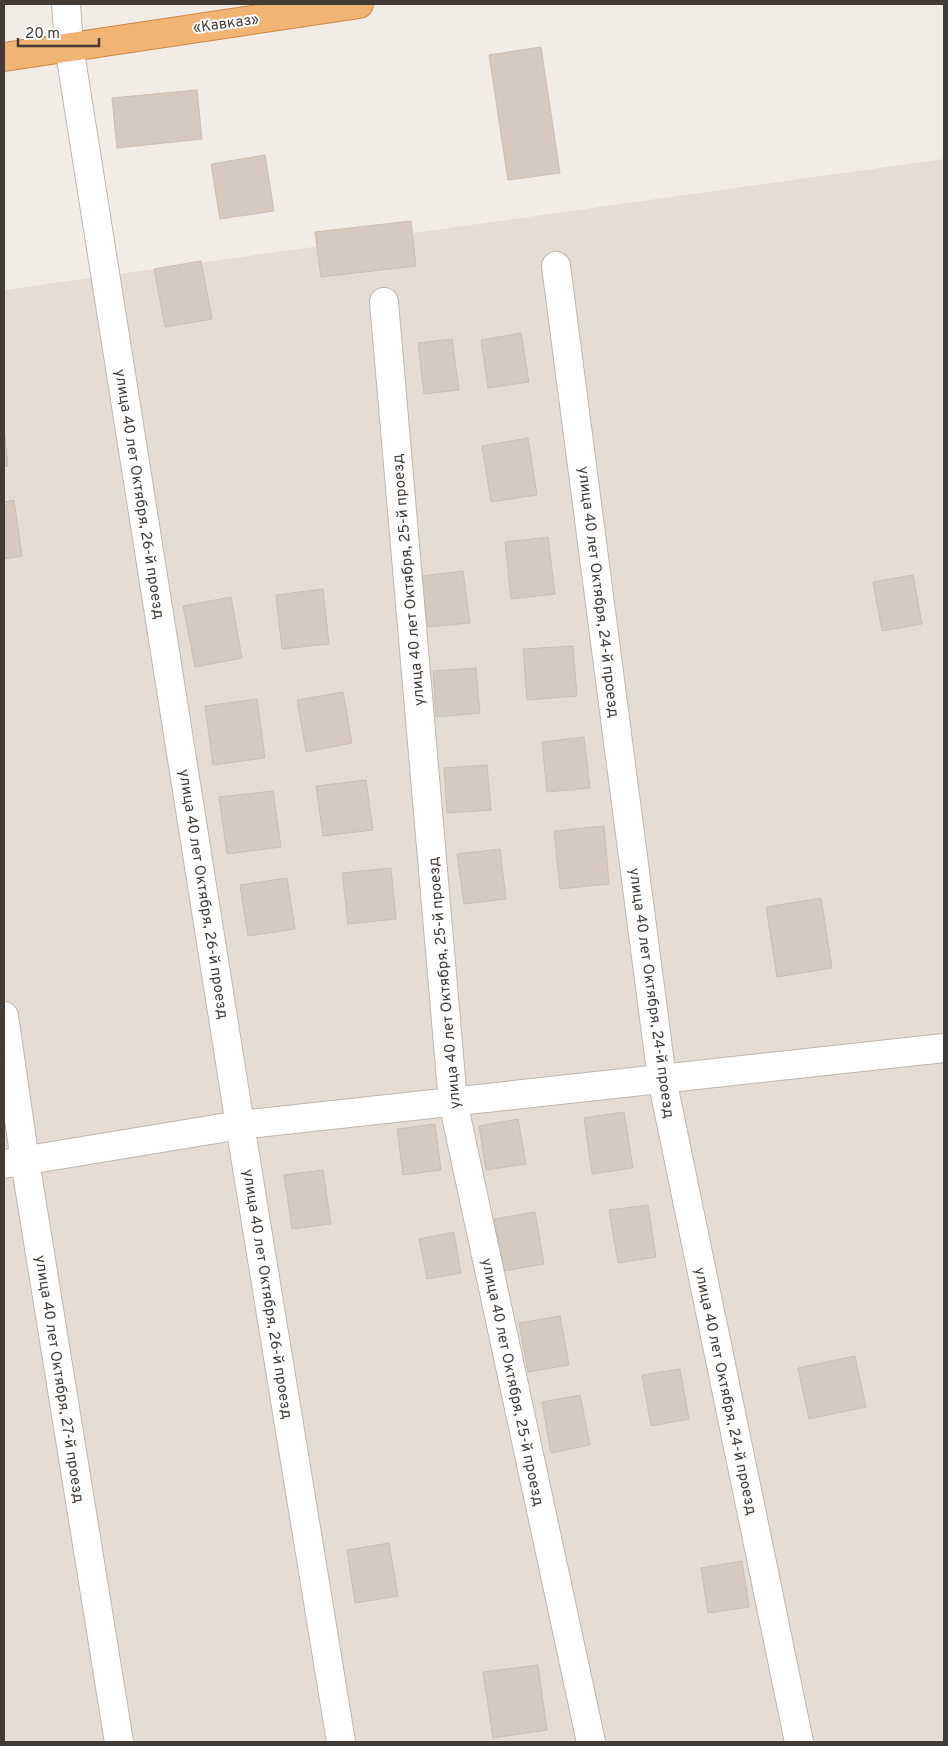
<svg xmlns="http://www.w3.org/2000/svg" width="948" height="1746" viewBox="0 0 948 1746" font-family="Overpass,sans-serif">
<style>
.residential{fill:#e5ddd5}
.building{fill:#d5c9c0;stroke:#ccbdb0}
.lines{fill:none;stroke-linecap:round;stroke-linejoin:round}
.street-casing{stroke:#bfb6ad;stroke-width:30}
.highway-casing{stroke:#cf8743;stroke-width:30}
.street{stroke:#fff;stroke-width:28}
.highway{stroke:#f1b472;stroke-width:28}
.labels{text-anchor:middle;stroke-width:4;stroke-linejoin:round;paint-order:stroke}
.street-label{font-size:15px;fill:#433c36;stroke:#fff}
</style>
<rect width="100%" height="100%" fill="#f1ece6"/>
<!-- residential -->
<path class="residential" d="M944,159V1742H4V290Z"/>
<!-- building -->
<g class="building">
<path d="M541,47L560,173L508,180L489,55Z"/>
<path d="M197,90L202,139L117,148L112,98Z"/>
<path d="M265,155L274,211L220,219L211,164Z"/>
<path d="M411,221L416,266L321,277L315,232Z"/>
<path d="M201,261L212,319L165,327L154,269Z"/>
<path d="M521,333L529,382L488,388L481,340Z"/>
<path d="M452,339L459,390L424,394L418,343Z"/>
<path d="M4,429L8,466L4,467Z"/>
<path d="M528,438L537,495L491,502L482,446Z"/>
<path d="M14,500L22,556L4,559V502Z"/>
<path d="M548,537L555,594L511,599L505,542Z"/>
<path d="M463,571L470,623L428,627L421,576Z"/>
<path d="M913,575L922,624L882,631L873,582Z"/>
<path d="M323,589L329,644L282,649L276,595Z"/>
<path d="M231,597L242,658L195,667L183,606Z"/>
<path d="M573,646L577,696L527,700L523,649Z"/>
<path d="M476,668L480,713L436,717L433,671Z"/>
<path d="M343,692L352,743L306,752L297,700Z"/>
<path d="M257,699L265,758L213,765L205,706Z"/>
<path d="M584,737L590,788L547,792L542,742Z"/>
<path d="M487,765L491,810L447,813L444,768Z"/>
<path d="M366,780L373,830L323,836L316,786Z"/>
<path d="M273,791L281,847L227,854L219,797Z"/>
<path d="M604,826L609,884L560,889L554,831Z"/>
<path d="M500,849L506,899L464,904L457,854Z"/>
<path d="M391,868L396,919L348,924L342,873Z"/>
<path d="M287,878L295,929L248,936L240,885Z"/>
<path d="M821,898L832,968L777,977L766,907Z"/>
<path d="M624,1112L633,1168L592,1174L584,1118Z"/>
<path d="M518,1119L526,1164L486,1170L479,1126Z"/>
<path d="M435,1124L441,1170L403,1175L397,1129Z"/>
<path d="M323,1170L331,1224L292,1229L284,1175Z"/>
<path d="M648,1205L656,1257L618,1263L609,1210Z"/>
<path d="M535,1212L544,1264L504,1271L494,1219Z"/>
<path d="M454,1232L461,1273L427,1279L419,1239Z"/>
<path d="M560,1316L569,1365L528,1372L519,1323Z"/>
<path d="M855,1356L866,1407L809,1419L798,1368Z"/>
<path d="M680,1369L689,1419L651,1426L642,1375Z"/>
<path d="M580,1395L590,1445L551,1453L542,1402Z"/>
<path d="M389,1543L398,1596L355,1603L347,1550Z"/>
<path d="M742,1561L749,1607L708,1613L701,1568Z"/>
<path d="M538,1665L547,1730L493,1738L483,1672Z"/>
</g>
<g class="lines">
<defs>
<g id="street">
<path d="M66,4L69,46L240,1125L341,1742"/>
<path d="M556,266L662,1079L799,1742"/>
<path d="M384,302L453,1102L591,1742"/>
<path d="M4,1016L25,1161L119,1742"/>
<path d="M4,1164L240,1125L944,1048"/>
</g>
<path id="highway" d="M4,57L359,4"/>
</defs>
<!-- street casing -->
<use href="#street" class="street-casing"/>
<!-- highway casing -->
<use href="#highway" class="highway-casing"/>
<!-- street -->
<use href="#street" class="street"/>
<!-- highway -->
<use href="#highway" class="highway"/>
</g>
<g class="labels">
<!-- street labels -->
<g class="street-label">
<text transform="translate(226 23) rotate(-8)" y="5">«Кавказ»</text>
<text transform="translate(140 494) rotate(81)" y="5">улица 40 лет Октября, 26-й проезд</text>
<text transform="translate(408 580) rotate(-95)" y="5">улица 40 лет Октября, 25-й проезд</text>
<text transform="translate(599 592) rotate(83)" y="5">улица 40 лет Октября, 24-й проезд</text>
<text transform="translate(204 894) rotate(81)" y="5">улица 40 лет Октября, 26-й проезд</text>
<text transform="translate(444 983) rotate(-95)" y="5">улица 40 лет Октября, 25-й проезд</text>
<text transform="translate(652 993) rotate(82)" y="5">улица 40 лет Октября, 24-й проезд</text>
<text transform="translate(268 1294) rotate(81)" y="5">улица 40 лет Октября, 26-й проезд</text>
<text transform="translate(60 1379) rotate(81)" y="5">улица 40 лет Октября, 27-й проезд</text>
<text transform="translate(513 1382) rotate(78)" y="5">улица 40 лет Октября, 25-й проезд</text>
<text transform="translate(726 1391) rotate(78)" y="5">улица 40 лет Октября, 24-й проезд</text>
</g>
</g>
<!-- border -->
<rect width="948" height="1746" fill="none" stroke="#433c36" stroke-width="10"/>
<!-- scale -->
<path d="M18 38v8h81v-8" fill="none" stroke="#433c36" stroke-width="2.5"/>
<text x="25" y="38" font-size="15" fill="#433c36" stroke="#ffffff" stroke-width="4" paint-order="stroke">20 m</text>
</svg>
